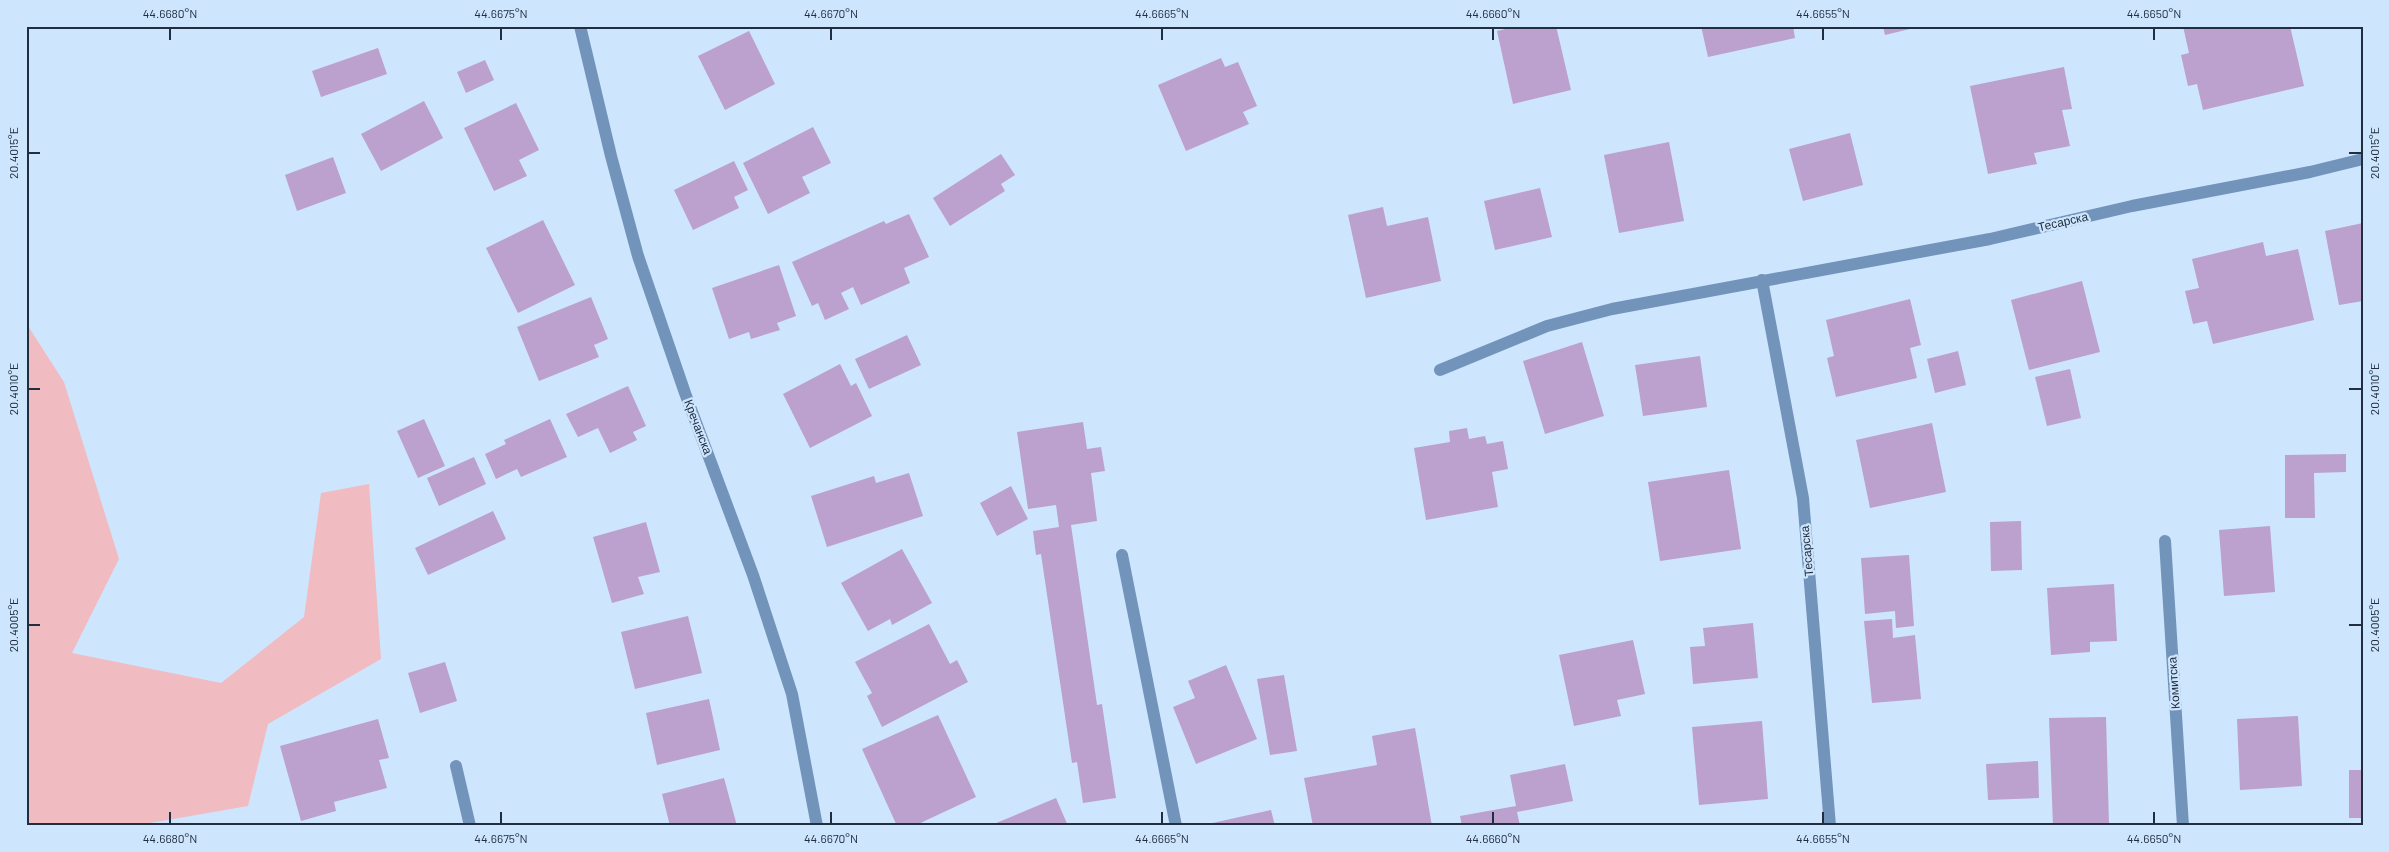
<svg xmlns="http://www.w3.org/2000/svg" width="2389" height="852" viewBox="0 0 2389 852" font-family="Barlow,sans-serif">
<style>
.green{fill:#f1bcc1}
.building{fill:#bca0ce}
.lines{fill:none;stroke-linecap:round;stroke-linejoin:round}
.service{stroke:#7294bb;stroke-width:12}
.minor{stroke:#7294bb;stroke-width:12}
.ticks{fill:none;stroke:#202e3f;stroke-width:2}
.labels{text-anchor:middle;stroke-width:4.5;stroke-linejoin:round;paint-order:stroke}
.street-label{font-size:12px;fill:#202e3f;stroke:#cee5fe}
.neatline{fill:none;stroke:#202e3f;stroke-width:2}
.ticks-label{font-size:12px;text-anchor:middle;fill:#202e3f}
</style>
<rect width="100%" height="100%" fill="#cee5fe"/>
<!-- green -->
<path class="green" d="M26,323L64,382L119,559L72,653L221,683L304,617L321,493L369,484L381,659L268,724L248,806L133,826H26Z"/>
<!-- building -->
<g class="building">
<path d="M1518,26H1556L1571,90L1513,104L1497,31Z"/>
<path d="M1701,26H1793L1795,38L1708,57Z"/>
<path d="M1883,26H1918V27L1885,35Z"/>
<path d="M2183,26H2290L2304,86L2203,110L2197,84L2188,86L2181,55L2189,53Z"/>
<path d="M749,31L775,84L725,110L698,56Z"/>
<path d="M378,48L387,74L321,97L312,71Z"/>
<path d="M1221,58L1225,67L1238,62L1257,106L1243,112L1249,124L1186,151L1158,85Z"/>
<path d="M485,60L494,80L466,93L457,72Z"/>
<path d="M2064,67L2072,109L2062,110L2070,146L2034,153L2037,164L1988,174L1970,86Z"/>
<path d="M424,101L443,138L381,171L361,134Z"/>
<path d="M516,103L539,150L519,160L527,176L494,191L464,128Z"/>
<path d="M813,127L831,163L802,177L810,193L768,214L743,163Z"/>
<path d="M1850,133L1863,185L1803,201L1789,149Z"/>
<path d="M1669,142L1684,221L1619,233L1604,155Z"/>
<path d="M1001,154L1015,175L1001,184L1005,191L950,226L933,198Z"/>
<path d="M333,157L346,193L297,211L285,175Z"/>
<path d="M734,161L748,190L734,197L739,208L693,230L674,190Z"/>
<path d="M1540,188L1552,237L1495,250L1484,201Z"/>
<path d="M1383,207L1387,226L1428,217L1441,281L1366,298L1348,215Z"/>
<path d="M909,214L929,257L904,268L910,283L861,305L853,287L841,293L849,309L825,320L818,303L812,306L792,262L884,221L886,224Z"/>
<path d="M543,220L575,285L518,313L486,248Z"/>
<path d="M2363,223V301L2339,305L2325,231Z"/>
<path d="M2263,242L2266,256L2298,249L2314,320L2213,344L2207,321L2193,324L2185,291L2199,288L2192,259Z"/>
<path d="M779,265L796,316L777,323L780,330L751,339L749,332L729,339L712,288Z"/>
<path d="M2082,281L2100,352L2029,370L2011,300Z"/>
<path d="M591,297L608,339L594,345L599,357L539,381L517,327Z"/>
<path d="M1910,299L1921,345L1910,348L1917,378L1836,397L1827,358L1834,356L1826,320Z"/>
<path d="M907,335L921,365L869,389L855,359Z"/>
<path d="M1582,342L1604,416L1545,434L1523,361Z"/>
<path d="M1958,351L1966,385L1935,393L1927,359Z"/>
<path d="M1700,356L1707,407L1643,416L1635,365Z"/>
<path d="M840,364L851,386L856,383L872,416L810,448L783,394Z"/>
<path d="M2070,369L2081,418L2047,426L2035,377Z"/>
<path d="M628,386L646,426L633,432L637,440L610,453L598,428L578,437L566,414Z"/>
<path d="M424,419L445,466L418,478L397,431Z"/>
<path d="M550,419L567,457L521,477L517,469L496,479L485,454L506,444L504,440Z"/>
<path d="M1083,422L1087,449L1101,447L1105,471L1091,473L1097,521L1071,525L1097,705L1102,704L1116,798L1083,803L1077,762L1072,763L1041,554L1036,555L1033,531L1059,527L1056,505L1028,509L1017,432Z"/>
<path d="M1932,423L1946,492L1870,508L1856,440Z"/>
<path d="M1467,428L1469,439L1485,436L1487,444L1503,441L1508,469L1492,472L1498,507L1426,520L1414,448L1450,442L1449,431Z"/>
<path d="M2346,454V472L2314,473L2315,518H2285V455Z"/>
<path d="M474,457L486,484L439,506L427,478Z"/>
<path d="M1729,470L1741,549L1660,561L1648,482Z"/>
<path d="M909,473L923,516L827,547L811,496L874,476L876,483Z"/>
<path d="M1011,486L1028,519L997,536L980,503Z"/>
<path d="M493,511L506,539L428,575L415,548Z"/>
<path d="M2021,521L2022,570L1991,571L1990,522Z"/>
<path d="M646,522L660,572L638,577L644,594L612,603L593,537Z"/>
<path d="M2270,526L2275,592L2224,596L2219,530Z"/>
<path d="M902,549L932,603L892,625L890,619L868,631L841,583Z"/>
<path d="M1909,555L1914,626L1896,628L1895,611L1865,614L1861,558Z"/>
<path d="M2114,584L2117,641L2090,642V652L2051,655L2047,588Z"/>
<path d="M688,616L702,673L635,689L621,632Z"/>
<path d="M1892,619L1893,638L1915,635L1921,699L1872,703L1864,621Z"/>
<path d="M1753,623L1758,678L1693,684L1690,647L1705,646L1703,628Z"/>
<path d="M929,624L950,664L957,660L968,682L882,727L867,696L872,693L855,662Z"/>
<path d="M1633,640L1645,694L1617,700L1621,716L1574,726L1559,655Z"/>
<path d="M445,662L457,701L420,713L408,673Z"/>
<path d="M1226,665L1257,739L1196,764L1173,707L1195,698L1188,681Z"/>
<path d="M1284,675L1297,751L1270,755L1257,679Z"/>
<path d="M709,699L720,750L657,765L646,713Z"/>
<path d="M938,715L976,797L914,826H897L862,749Z"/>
<path d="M2298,716L2302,786L2240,790L2237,719Z"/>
<path d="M2106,717L2109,825L2053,826L2049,718Z"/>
<path d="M378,719L389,758L379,760L387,788L334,802L336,811L301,821L280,746Z"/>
<path d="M1762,721L1768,799L1699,805L1692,727Z"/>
<path d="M1415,728L1432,826H1313L1304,778L1377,765L1372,736Z"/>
<path d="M2038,761L2039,798L1988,800L1986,764Z"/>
<path d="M1565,764L1573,801L1517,812L1520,826H1462L1460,816L1516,806L1510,775Z"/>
<rect x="2349" y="770" width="14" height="48"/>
<path d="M724,778L737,826H670L662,794Z"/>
<path d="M1056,798L1068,826H989Z"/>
<path d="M1271,810L1275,826H1209L1208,824Z"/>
</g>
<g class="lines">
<!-- service -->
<path class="service" d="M1122,555L1176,826"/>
<!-- minor -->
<g class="minor">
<path d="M580,26L611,156L638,256L685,393L753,575L792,694L817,826"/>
<path d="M1762,280L1803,498L1830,826"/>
<path d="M1440,370L1547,326L1612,309L1990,239L2132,206L2310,172L2363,159"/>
<path d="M2165,541L2183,826"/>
<path d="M456,766L470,826"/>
</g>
</g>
<!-- ticks -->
<path class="ticks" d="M170,28V40M501,28V40M831,28V40M1162,28V40M1493,28V40M1823,28V40M2154,28V40M28,153H40M2349,153H2362M28,389H40M2349,389H2362M28,625H40M2349,625H2362M170,812V824M501,812V824M831,812V824M1162,812V824M1493,812V824M1823,812V824M2154,812V824"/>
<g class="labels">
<!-- street labels -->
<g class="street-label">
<text transform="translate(2063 222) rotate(-13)" y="4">Тесарска</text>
<text transform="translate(698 427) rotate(69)" y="4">Кречанска</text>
<text transform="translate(1807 551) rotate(-95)" y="4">Тесарска</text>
<text transform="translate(2174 683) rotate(-94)" y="4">Комитска</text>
</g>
</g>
<!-- border -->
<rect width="2389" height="852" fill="none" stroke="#cee5fe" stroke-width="55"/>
<rect x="28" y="28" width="2334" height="796" class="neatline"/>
<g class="ticks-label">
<text x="170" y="18">44.6680°N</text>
<text x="501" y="18">44.6675°N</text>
<text x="831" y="18">44.6670°N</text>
<text x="1162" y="18">44.6665°N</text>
<text x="1493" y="18">44.6660°N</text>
<text x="1823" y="18">44.6655°N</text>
<text x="2154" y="18">44.6650°N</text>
<text transform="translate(2375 153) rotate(-90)" y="4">20.4015°E</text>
<text transform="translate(14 153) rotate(-90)" y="4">20.4015°E</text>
<text transform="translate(2375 389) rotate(-90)" y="4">20.4010°E</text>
<text transform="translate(14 389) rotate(-90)" y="4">20.4010°E</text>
<text transform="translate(2375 625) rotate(-90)" y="4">20.4005°E</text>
<text transform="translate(14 625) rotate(-90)" y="4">20.4005°E</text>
<text x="170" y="843">44.6680°N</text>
<text x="501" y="843">44.6675°N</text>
<text x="831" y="843">44.6670°N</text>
<text x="1162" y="843">44.6665°N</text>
<text x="1493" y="843">44.6660°N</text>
<text x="1823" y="843">44.6655°N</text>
<text x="2154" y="843">44.6650°N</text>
</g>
</svg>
